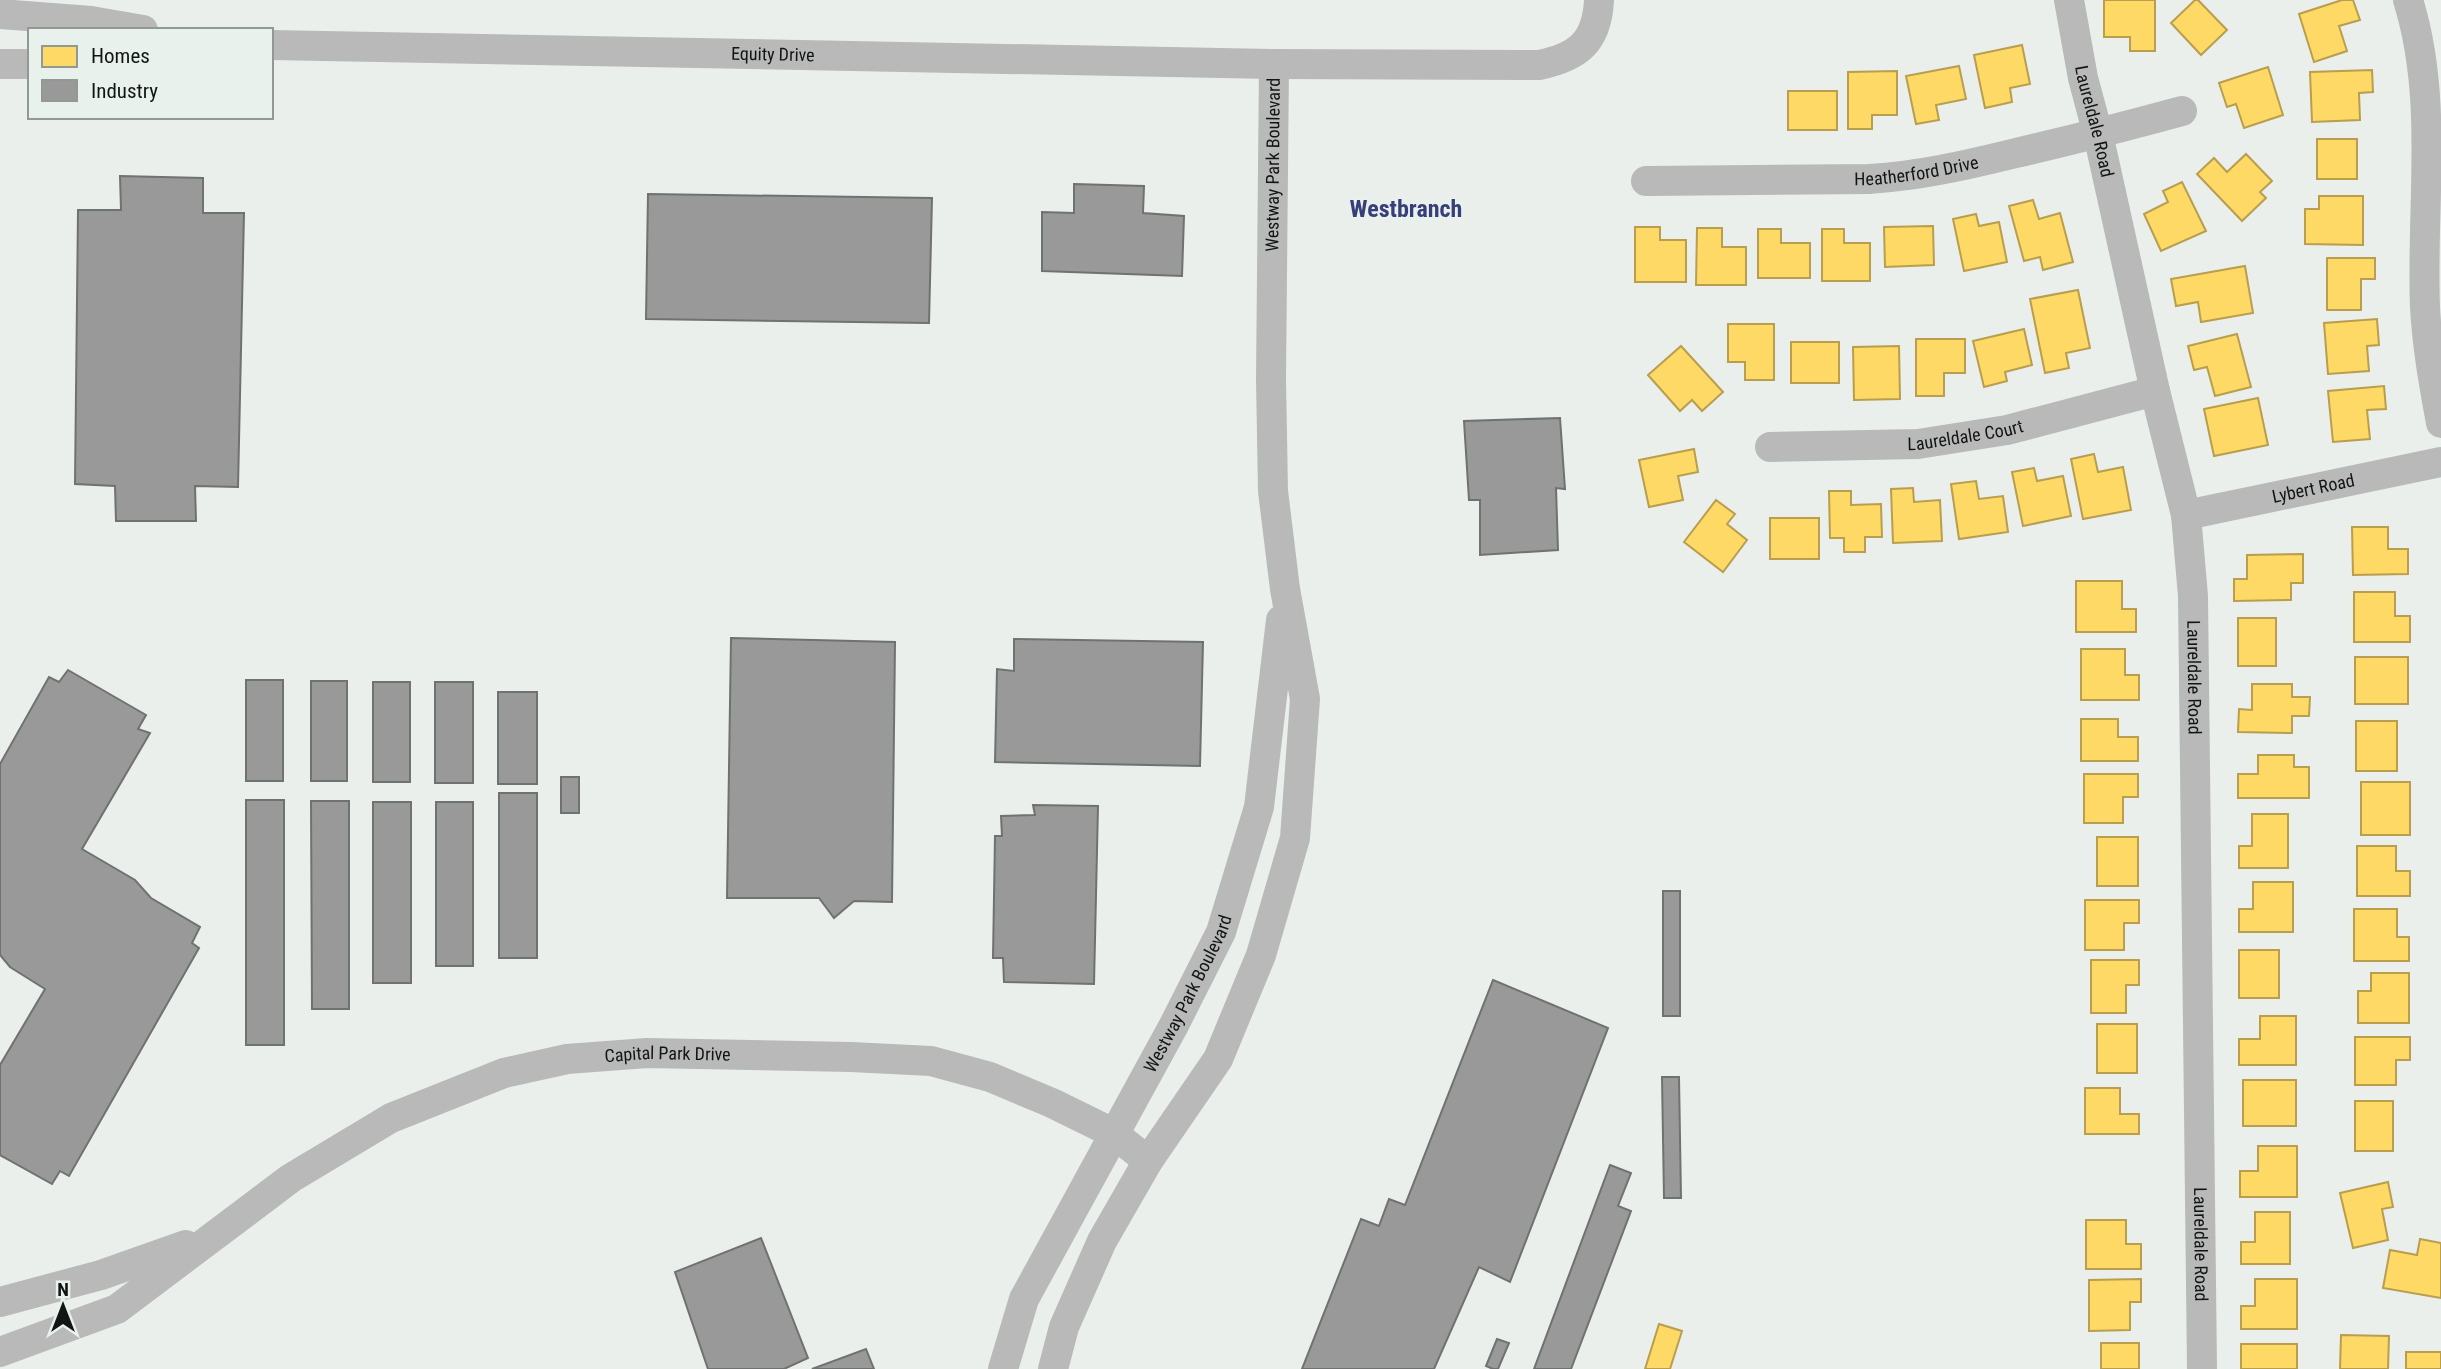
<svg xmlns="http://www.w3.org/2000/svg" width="2441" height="1369" viewBox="0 0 2441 1369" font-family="'Roboto Condensed',sans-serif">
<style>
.homes{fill:#ffd966;stroke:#b89e4d;stroke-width:2}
.industry{fill:#999;stroke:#707171;stroke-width:2}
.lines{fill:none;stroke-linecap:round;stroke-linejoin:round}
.minor{stroke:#b8b9b8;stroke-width:30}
.labels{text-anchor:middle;stroke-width:7;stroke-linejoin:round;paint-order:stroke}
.street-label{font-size:18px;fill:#111513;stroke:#e8f1ec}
.district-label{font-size:24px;font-weight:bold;fill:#373e7a;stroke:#e8f1ec}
</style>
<rect width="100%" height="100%" fill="#eaefec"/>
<!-- homes -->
<g class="homes">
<path d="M2104,0H2155V51H2130V37H2104Z"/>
<path d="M2195,0H2198L2227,30L2201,55L2171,23Z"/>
<path d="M2342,0H2353L2360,20L2339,26L2347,51L2314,62L2299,14Z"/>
<path d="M2022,45L2030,84L2010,88L2012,102L1985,108L1974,55Z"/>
<path d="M1959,66L1966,99L1936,105L1939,120L1916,124L1906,76Z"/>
<path d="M2268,67L2283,115L2244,128L2236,104L2227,107L2219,83Z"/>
<path d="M2372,70L2373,92L2359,93L2360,120L2312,122L2310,72Z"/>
<path d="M1897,71V115H1872V129H1848V72Z"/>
<rect x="1788" y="91" width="49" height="39"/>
<rect x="2317" y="139" width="40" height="40"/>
<path d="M2246,154L2272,181L2260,192L2266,198L2242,221L2197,174L2214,158L2227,172Z"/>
<path d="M2182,182L2206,231L2161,251L2144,214L2168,202L2163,191Z"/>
<path d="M2319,196H2363V245L2305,244V209H2319Z"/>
<path d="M2033,200L2039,219L2060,213L2073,262L2043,270L2040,257L2024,261L2009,206Z"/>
<path d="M1976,214L1979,226L1999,222L2007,262L1964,271L1953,219Z"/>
<path d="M1933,226L1934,265L1885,267L1884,227Z"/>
<path d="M1635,227H1660V240H1686V282H1635Z"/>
<path d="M1697,228H1722V247H1746V285H1696Z"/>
<path d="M1758,229H1781V243H1810V278H1758Z"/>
<path d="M1822,229H1844V243H1870V281H1822Z"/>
<path d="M2327,258H2375V279H2361V310H2327Z"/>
<path d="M2245,266L2253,313L2201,322L2198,302L2176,306L2171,279Z"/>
<path d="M2078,290L2090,348L2066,353L2069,368L2045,373L2030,299Z"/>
<path d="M2377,319L2379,345L2367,346L2369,371L2328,374L2324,323Z"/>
<path d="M1728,324H1774V380H1745V362H1728Z"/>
<path d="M2024,329L2032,365L2005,372L2007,381L1984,387L1973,341Z"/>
<path d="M2237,334L2251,387L2215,396L2207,367L2194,370L2188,346Z"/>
<path d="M1916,339H1965V373H1944V396H1916Z"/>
<rect x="1791" y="342" width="48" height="41"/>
<path d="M1681,346L1723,392L1702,411L1692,400L1680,411L1648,375Z"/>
<path d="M1899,346L1900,399L1854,400L1853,347Z"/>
<path d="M2384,386L2386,409L2367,410L2370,439L2333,442L2328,391Z"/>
<path d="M2258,398L2268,445L2214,456L2204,409Z"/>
<path d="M1694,449L1698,472L1678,476L1683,500L1649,507L1639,460Z"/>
<path d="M2094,454L2098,472L2123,467L2131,510L2083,519L2071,459Z"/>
<path d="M2034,468L2037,481L2063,476L2071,516L2023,526L2012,472Z"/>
<path d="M1976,481L1979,499L2003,496L2008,532L1959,539L1951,484Z"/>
<path d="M1913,488L1914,502L1940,500L1942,541L1893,543L1891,489Z"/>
<path d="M1829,491H1851V505L1881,504L1882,537H1865V552H1844V538H1830Z"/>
<path d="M1716,500L1735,514L1727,524L1747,540L1723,572L1684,542Z"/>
<rect x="1770" y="518" width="49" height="41"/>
<path d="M2352,527H2388V549H2408V574L2353,575Z"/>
<path d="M2303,554V583H2291V600L2234,601V579H2247V555Z"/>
<path d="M2076,581H2122V609H2136V632H2076Z"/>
<path d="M2354,592H2395V616H2410V642H2354Z"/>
<rect x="2238" y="618" width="38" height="48"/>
<path d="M2081,649H2125V675H2139V700H2081Z"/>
<rect x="2355" y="657" width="53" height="47"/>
<path d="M2252,684H2292V697H2310L2309,716H2292V733L2238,732L2239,709L2252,710Z"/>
<path d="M2081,719H2118V737H2138V761H2081Z"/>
<rect x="2356" y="721" width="41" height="50"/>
<path d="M2258,755H2294V767H2309V798H2238V774H2258Z"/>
<path d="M2084,774H2138V797H2123V823H2084Z"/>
<rect x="2361" y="782" width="49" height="53"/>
<path d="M2252,814H2288V868H2239V846H2252Z"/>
<rect x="2097" y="837" width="41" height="49"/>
<path d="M2357,846H2396V871H2410V896H2357Z"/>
<path d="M2253,882H2293V932H2239V909H2253Z"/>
<path d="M2085,900H2139V923H2124V950H2085Z"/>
<path d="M2354,909H2397V937H2409V961H2354Z"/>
<rect x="2239" y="950" width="40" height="48"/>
<path d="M2091,960H2139V985H2126V1013H2091Z"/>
<path d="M2371,973H2409V1023H2358V991H2371Z"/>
<path d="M2260,1016H2296V1065H2239V1039H2260Z"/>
<rect x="2097" y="1024" width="40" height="49"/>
<path d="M2355,1037H2410V1060H2396V1085H2355Z"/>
<rect x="2243" y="1080" width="53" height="46"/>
<path d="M2085,1088H2120V1114H2139V1134H2085Z"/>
<rect x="2355" y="1101" width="38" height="50"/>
<path d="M2258,1146H2297V1197H2240V1171H2258Z"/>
<path d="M2388,1182L2393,1207L2382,1209L2388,1240L2353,1248L2340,1193Z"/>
<path d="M2255,1212H2290V1264H2241V1242H2255Z"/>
<path d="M2086,1220H2126V1244H2141V1269H2086Z"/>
<path d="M2420,1239L2441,1243V1298L2383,1288L2390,1250L2417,1255Z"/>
<path d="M2141,1279V1302H2130V1330L2089,1331V1280Z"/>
<path d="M2255,1279H2297V1329H2241V1306H2255Z"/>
<path d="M1659,1324L1682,1331L1670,1369H1645Z"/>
<path d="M2341,1335L2389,1336L2388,1369H2340Z"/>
<rect x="2101" y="1343" width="38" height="26"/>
<rect x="2241" y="1344" width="56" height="25"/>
<rect x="2406" y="1352" width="35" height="17"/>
</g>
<!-- industry -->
<g class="industry">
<path d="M120,176L203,178V213H244L238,487L195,486L196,521H116L115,486L75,484L78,210H121Z"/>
<path d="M1074,184L1144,186L1143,213L1184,216L1182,276L1042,271V212L1074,213Z"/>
<path d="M648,194L932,198L929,323L646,319Z"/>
<path d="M1560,418L1565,489L1556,488L1558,550L1480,555V500H1469L1464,421Z"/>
<path d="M731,638L895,642L892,902L854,901L834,918L819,898H727Z"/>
<path d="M1014,639L1203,642L1200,766L995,762L997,669L1014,671Z"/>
<path d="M68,670L146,715L138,729L150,733L82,849L135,880L151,898L200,927L192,943L199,948L69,1176L60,1171L52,1184L0,1155V1065L45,989L10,967L0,955V764L49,677L59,682Z"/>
<rect x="246" y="680" width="37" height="101"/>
<rect x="311" y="681" width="36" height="100"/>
<rect x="373" y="682" width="37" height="100"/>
<rect x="435" y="682" width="38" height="101"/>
<rect x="498" y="692" width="39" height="92"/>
<rect x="561" y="777" width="18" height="36"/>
<rect x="499" y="793" width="38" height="165"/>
<rect x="246" y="800" width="38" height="245"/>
<path d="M311,801H349V1009H312Z"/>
<rect x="373" y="802" width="38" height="181"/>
<rect x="436" y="802" width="37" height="164"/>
<path d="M1033,805L1098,806L1094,984L1004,982L1003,958H993L995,836H1002L1001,816L1035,815Z"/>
<rect x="1663" y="891" width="17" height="125"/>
<path d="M1493,980L1608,1028L1510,1282L1479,1267L1434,1369H1302L1361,1219L1379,1226L1389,1199L1405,1205Z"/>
<path d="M1662,1077H1679L1681,1198H1664Z"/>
<path d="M1610,1165L1631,1173L1618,1206L1631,1211L1571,1369H1534Z"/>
<path d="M761,1238L808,1358L784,1369H708L675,1272Z"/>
<path d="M1497,1339L1509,1343L1498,1369H1493L1486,1366Z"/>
<path d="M866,1349L874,1369H812Z"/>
</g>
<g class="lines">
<!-- minor -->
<g class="minor">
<path id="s1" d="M2069,0L2083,78L2098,134L2155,391L2186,515L2193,596L2202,1369"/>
<path d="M2408,0C2439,99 2421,205 2425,307C2427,346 2434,385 2441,423"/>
<path d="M0,14L91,21L143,30"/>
<path id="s2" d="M271,45L1274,64L1539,65C1578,57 1597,42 1599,0"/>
<path d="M0,64H30"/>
<path id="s3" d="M1646,181L1869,179C1919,176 1967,165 2016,153C2072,140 2127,126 2182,111"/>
<path id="s4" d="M1770,447L1918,444L2007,430L2155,391"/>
<path id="s5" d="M2186,515L2441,462"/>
<path d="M0,1302L101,1275L186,1245"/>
<path id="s6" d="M0,1352L117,1309L291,1178L391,1118L504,1073L567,1059L647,1053L851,1057L931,1061L990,1077L1052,1103L1113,1133L1148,1161"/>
<path id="s7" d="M1003,1369L1024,1299L1174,1025L1221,932L1259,807L1281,620"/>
<path id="s8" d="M1053,1369L1064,1327L1102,1241L1148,1161L1218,1059L1261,955L1295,838L1305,699L1285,589L1273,491L1271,380L1274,64"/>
</g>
</g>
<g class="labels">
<!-- street labels -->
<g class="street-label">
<text dy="6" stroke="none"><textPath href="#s2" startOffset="502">Equity Drive</textPath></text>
<text dy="6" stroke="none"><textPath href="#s1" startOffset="124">Laureldale Road</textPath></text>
<text dy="6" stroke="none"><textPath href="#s8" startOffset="1264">Westway Park Boulevard</textPath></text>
<text dy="6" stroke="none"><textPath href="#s3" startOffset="271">Heatherford Drive</textPath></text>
<text dy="6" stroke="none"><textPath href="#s4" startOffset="196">Laureldale Court</textPath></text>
<text dy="6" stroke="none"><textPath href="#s5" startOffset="130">Lybert Road</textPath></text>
<text dy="6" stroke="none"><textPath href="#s1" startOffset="691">Laureldale Road</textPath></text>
<text dy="6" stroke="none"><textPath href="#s7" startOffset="420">Westway Park Boulevard</textPath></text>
<text dy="6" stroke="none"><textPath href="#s6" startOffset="746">Capital Park Drive</textPath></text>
<text dy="6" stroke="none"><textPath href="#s1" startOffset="1258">Laureldale Road</textPath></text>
</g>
<!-- district labels -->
<g class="district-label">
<text x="1406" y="217">Westbranch</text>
</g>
</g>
<!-- legend -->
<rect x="28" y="28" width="245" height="91" fill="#e8f1ec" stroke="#929995" stroke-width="2"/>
<rect x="42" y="46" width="35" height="21" fill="#ffd966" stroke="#929995" stroke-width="2"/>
<text x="91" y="63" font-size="21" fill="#111513">Homes</text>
<rect x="42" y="80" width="35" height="21" fill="#999999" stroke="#929995" stroke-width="2"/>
<text x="91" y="98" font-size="21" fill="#111513">Industry</text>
<!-- north arrow -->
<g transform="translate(63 1306)" stroke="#e8f1ec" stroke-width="5" paint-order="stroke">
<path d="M0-5L12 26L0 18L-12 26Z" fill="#111513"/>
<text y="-10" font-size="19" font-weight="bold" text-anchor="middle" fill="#111513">N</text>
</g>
</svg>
